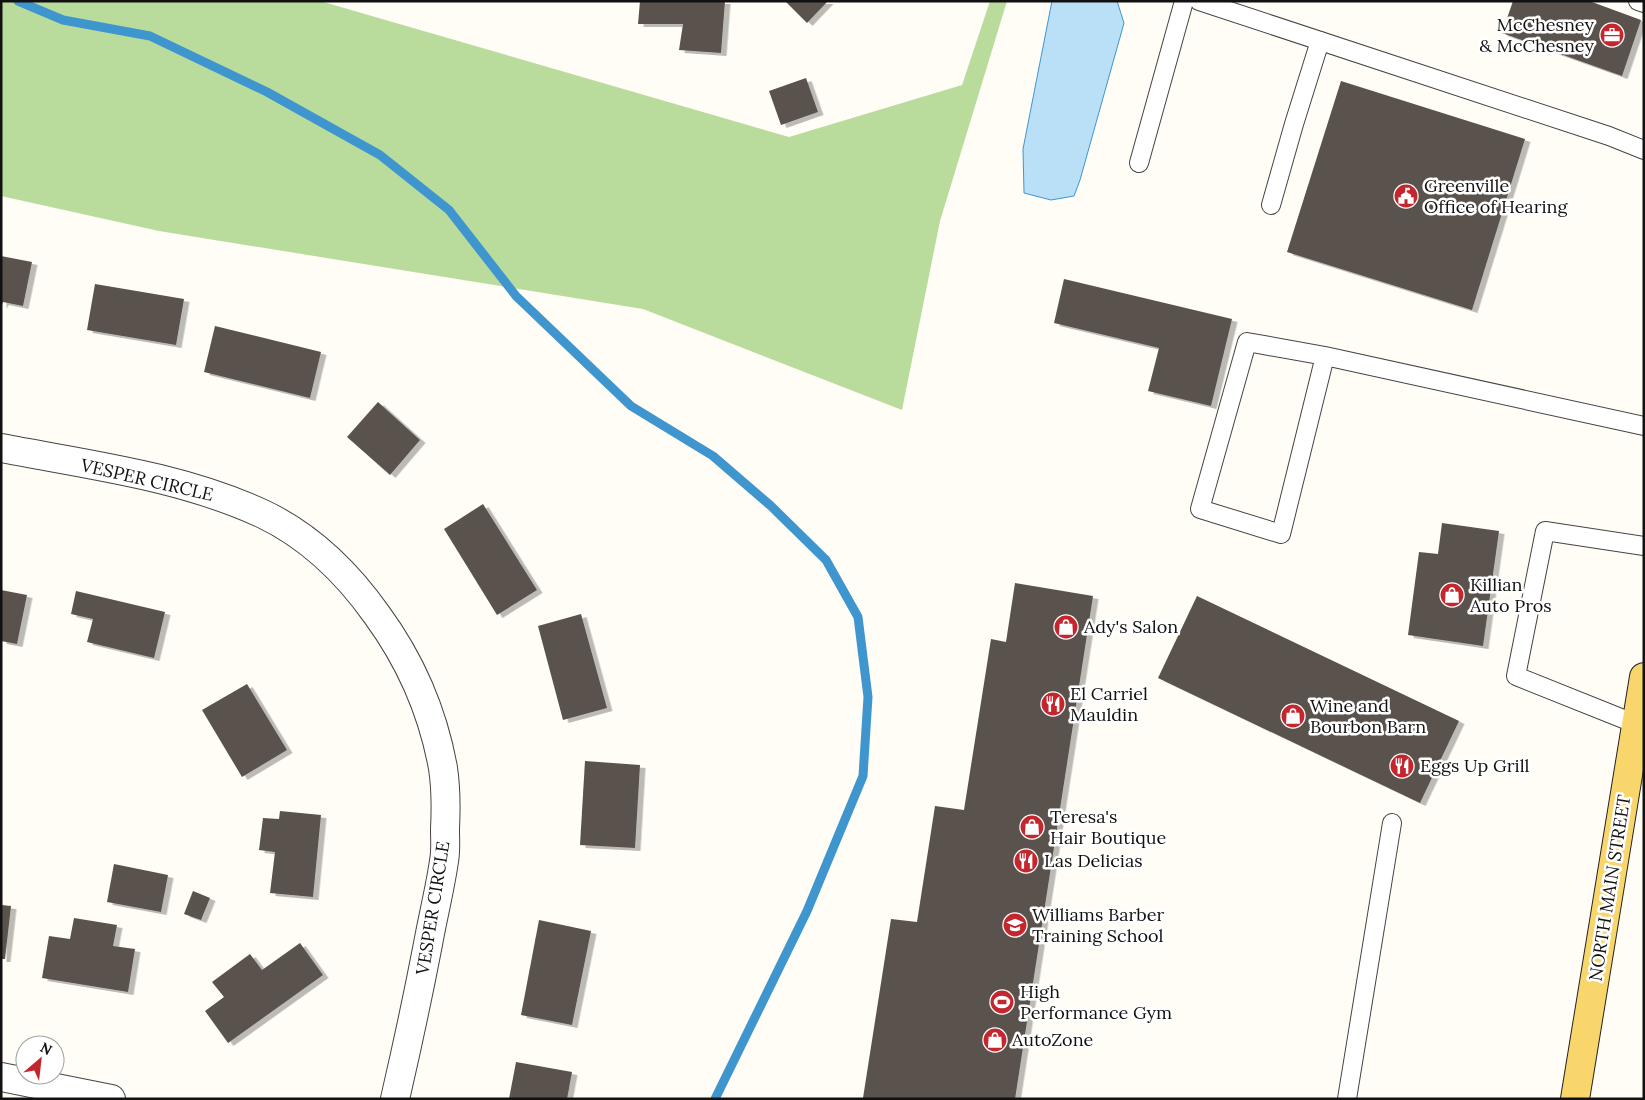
<svg xmlns="http://www.w3.org/2000/svg" width="1645" height="1100" viewBox="0 0 1645 1100" font-family="Lora,serif">
<style>
.forest{fill:#b9dc9c}
.water{fill:#b9e0f7;stroke:#3f96cf}
.lines{fill:none;stroke-linecap:round;stroke-linejoin:round}
.stream{stroke:#3f96cf;stroke-width:9}
.building{fill:#5a524d;filter:url(#shadow)}
.service-casing{stroke:#444;stroke-width:20}
.minor-casing{stroke:#444;stroke-width:30}
.primary-casing{stroke:#222;stroke-width:30}
.service{stroke:#fff;stroke-width:18}
.minor{stroke:#fff;stroke-width:28}
.primary{stroke:#f9d66b;stroke-width:28}
.labels{text-anchor:middle;stroke-width:5;stroke-linejoin:round;paint-order:stroke}
.poi-label{font-size:18px;fill:#111;stroke:#fff;text-anchor:start}
.street-label{font-size:18px;fill:#111;stroke:#fff}
</style>
<defs>
<filter id="shadow"><feDropShadow dx="5.5" dy="3" stdDeviation="0" flood-color="#0004"/></filter>
</defs>
<rect width="100%" height="100%" fill="#fffdf5"/>
<!-- forest -->
<path class="forest" d="M1,1H320L789,137L962,85L990,1H1007L940,221L902,410L643,309L159,231L1,196Z"/>
<!-- water -->
<path class="water" d="M1052,1H1117L1124,23L1080,180L1074,196L1051,200L1024,193L1023,149Z"/>
<g class="lines">
<!-- stream -->
<path class="stream" d="M18,1L63,20L150,36L267,92L380,155L449,210L516,296L631,406L713,456L771,506L826,560L858,617L868,697L863,776L807,911L715,1099"/>
</g>
<!-- building -->
<g class="building">
<path d="M640,1H725L721,53L679,50L683,24H638Z"/>
<path d="M785,1H828L807,23Z"/>
<path d="M1513,1H1592V2L1641,20L1622,76L1502,33Z"/>
<path d="M806,78L818,112L781,125L769,91Z"/>
<path d="M1341,81L1525,139L1472,310L1287,252Z"/>
<path d="M1,256L32,262L23,306L3,302L1,306Z"/>
<path d="M1064,279L1232,319L1211,406L1148,391L1159,348L1054,323Z"/>
<path d="M95,284L184,299L176,345L87,330Z"/>
<path d="M215,326L321,352L310,398L204,372Z"/>
<path d="M378,402L420,440L390,475L347,437Z"/>
<path d="M483,504L537,590L497,615L444,529Z"/>
<path d="M1442,523L1499,531L1483,646L1408,635L1419,552L1438,554Z"/>
<path d="M1015,583L1093,596L1015,1099L863,1098L891,919L917,922L935,806L964,810L991,639L1006,642Z"/>
<path d="M1,590L27,595L17,644L1,641Z"/>
<path d="M76,591L165,612L154,658L87,642L93,619L71,614Z"/>
<path d="M1197,596L1459,721L1420,803L1158,678Z"/>
<path d="M581,614L607,708L563,720L538,626Z"/>
<path d="M247,684L287,750L242,777L202,710Z"/>
<path d="M585,761L640,765L635,848L580,845Z"/>
<path d="M280,811L321,815L313,897L270,893L275,852L259,850L263,818L279,819Z"/>
<path d="M114,864L168,875L161,912L107,902Z"/>
<path d="M193,891L210,898L201,920L184,914Z"/>
<path d="M1,905L11,906L5,959H1Z"/>
<path d="M74,918L117,925L113,946L135,949L128,992L42,978L49,936L70,939Z"/>
<path d="M539,920L591,931L572,1025L521,1015Z"/>
<path d="M300,943L323,975L228,1043L205,1011L224,997L212,982L250,954L262,970Z"/>
<path d="M516,1062L572,1072L567,1099H509Z"/>
</g>
<g class="lines">
<defs>
<g id="service">
<path d="M1199,1L1609,136L1644,150"/>
<path d="M1638,1L1644,3"/>
<path d="M1139,163L1184,1"/>
<path d="M1271,205L1294,124L1320,41"/>
<path d="M1325,356L1281,534L1200,509L1247,342L1325,356L1644,426"/>
<path d="M1636,724L1516,676L1545,531L1644,546"/>
<path d="M1347,1099L1392,823"/>
</g>
<g id="minor">
<path d="M1,448C89,465 181,476 263,514C309,536 348,574 377,615C410,660 433,713 443,768C446,788 446,809 445,829C445,839 446,851 444,861C440,889 433,916 428,944C418,996 407,1047 395,1099"/>
<path d="M1,1077L111,1099"/>
</g>
<path id="primary" d="M1575,1099L1644,677"/>
</defs>
<!-- service casing -->
<use href="#service" class="service-casing"/>
<!-- minor casing -->
<use href="#minor" class="minor-casing"/>
<!-- primary casing -->
<use href="#primary" class="primary-casing"/>
<!-- service -->
<use href="#service" class="service"/>
<!-- minor -->
<use href="#minor" class="minor"/>
<!-- primary -->
<use href="#primary" class="primary"/>
</g>
<!-- icons -->
<defs>
<symbol id="office-disc" viewBox="-11 -11 22 22"><circle r="9.5" fill="#c4262e" stroke="#fff"/><path d="M-6-3h4V-5.5h4V-3h4V5H-6ZM-1-4.5V-3h2v-1.5ZM-6 0V1H6V0Z" fill="#fff"/></symbol>
<symbol id="civic-disc" viewBox="-11 -11 22 22"><circle r="9.5" fill="#c4262e" stroke="#fff"/><path d="M-.6-6.5H3V-4.5H.6V-3L4-1V1h2V6H-6V1h2V-1L-.6-3ZM-1.2 2.5V6h2.4V2.5Z" fill="#fff"/></symbol>
<symbol id="shop-disc" viewBox="-11 -11 22 22"><circle r="9.5" fill="#c4262e" stroke="#fff"/><path d="M-5-2.5h2.3a2.7 3.5 0 0 1 5.4 0H5L5.5 6h-11ZM-1.5-2.5h3a1.5 2.3 0 0 0-3 0Z" fill="#fff"/></symbol>
<symbol id="restaurant-disc" viewBox="-11 -11 22 22"><circle r="9.5" fill="#c4262e" stroke="#fff"/><path d="M-5-6h1v4h1v-4h1v4h1v-4h1v5L-1.5 .5V6h-2V.5L-5-1ZM5-6V6H3V1.5H1.5Q1.5-4 5-6Z" fill="#fff"/></symbol>
<symbol id="school-disc" viewBox="-11 -11 22 22"><circle r="9.5" fill="#c4262e" stroke="#fff"/><path d="M0-5L7-2L0 1L-7-2ZM-4 1L0 2.5L4 1V4Q0 6-4 4Z" fill="#fff"/></symbol>
<symbol id="stadium-disc" viewBox="-11 -11 22 22"><circle r="9.5" fill="#c4262e" stroke="#fff"/><path d="M0-5a6.5 5 0 1 0 0 10a6.5 5 0 1 0 0-10ZM-3.5-1.8h7v3.6h-7Z" fill="#fff"/></symbol>
</defs>
<g fill-rule="evenodd">
<use href="#office-disc" x="1598" y="21" width="28" height="28"/>
<use href="#civic-disc" x="1392" y="182" width="28" height="28"/>
<use href="#shop-disc" x="1438" y="581" width="28" height="28"/>
<use href="#shop-disc" x="1052" y="613" width="28" height="28"/>
<use href="#restaurant-disc" x="1039" y="690" width="28" height="28"/>
<use href="#shop-disc" x="1279" y="702" width="28" height="28"/>
<use href="#restaurant-disc" x="1388" y="752" width="28" height="28"/>
<use href="#shop-disc" x="1018" y="813" width="28" height="28"/>
<use href="#restaurant-disc" x="1012" y="847" width="28" height="28"/>
<use href="#school-disc" x="1001" y="911" width="28" height="28"/>
<use href="#stadium-disc" x="988" y="988" width="28" height="28"/>
<use href="#shop-disc" x="981" y="1026" width="28" height="28"/>
</g>
<g class="labels">
<!-- poi labels -->
<g class="poi-label">
<text x="1594" y="31" text-anchor="end">McChesney<tspan x="1594" dy="21">&amp; McChesney</tspan></text>
<text x="1424" y="192">Greenville<tspan x="1424" dy="21">Office of Hearing</tspan></text>
<text x="1470" y="591">Killian<tspan x="1470" dy="21">Auto Pros</tspan></text>
<text x="1084" y="633">Ady's Salon</text>
<text x="1070" y="700">El Carriel<tspan x="1070" dy="21">Mauldin</tspan></text>
<text x="1310" y="712">Wine and<tspan x="1310" dy="21">Bourbon Barn</tspan></text>
<text x="1420" y="772">Eggs Up Grill</text>
<text x="1050" y="823">Teresa's<tspan x="1050" dy="21">Hair Boutique</tspan></text>
<text x="1044" y="867">Las Delicias</text>
<text x="1032" y="921">Williams Barber<tspan x="1032" dy="21">Training School</tspan></text>
<text x="1020" y="998">High<tspan x="1020" dy="21">Performance Gym</tspan></text>
<text x="1012" y="1046">AutoZone</text>
</g>
<!-- street labels -->
<g class="street-label">
<text transform="translate(147 480) rotate(13)" y="6">VESPER CIRCLE</text>
<text transform="translate(1610 888) rotate(-81)" y="6">NORTH MAIN STREET</text>
<text transform="translate(433 908) rotate(-81)" y="6">VESPER CIRCLE</text>
</g>
</g>
<!-- border -->
<rect width="1645" height="1100" fill="none" stroke="#111111" stroke-width="5"/>
<!-- north arrow -->
<g transform="translate(40 1060) rotate(28)"><circle r="24" fill="#ffffff" stroke="#a0a0a0"/>
<path d="M0-4L9 19L0 12L-9 19Z" fill="#c4262e"/>
<text y="-8" font-size="14" font-weight="bold" text-anchor="middle" fill="#111111">N</text>
</g>
</svg>
